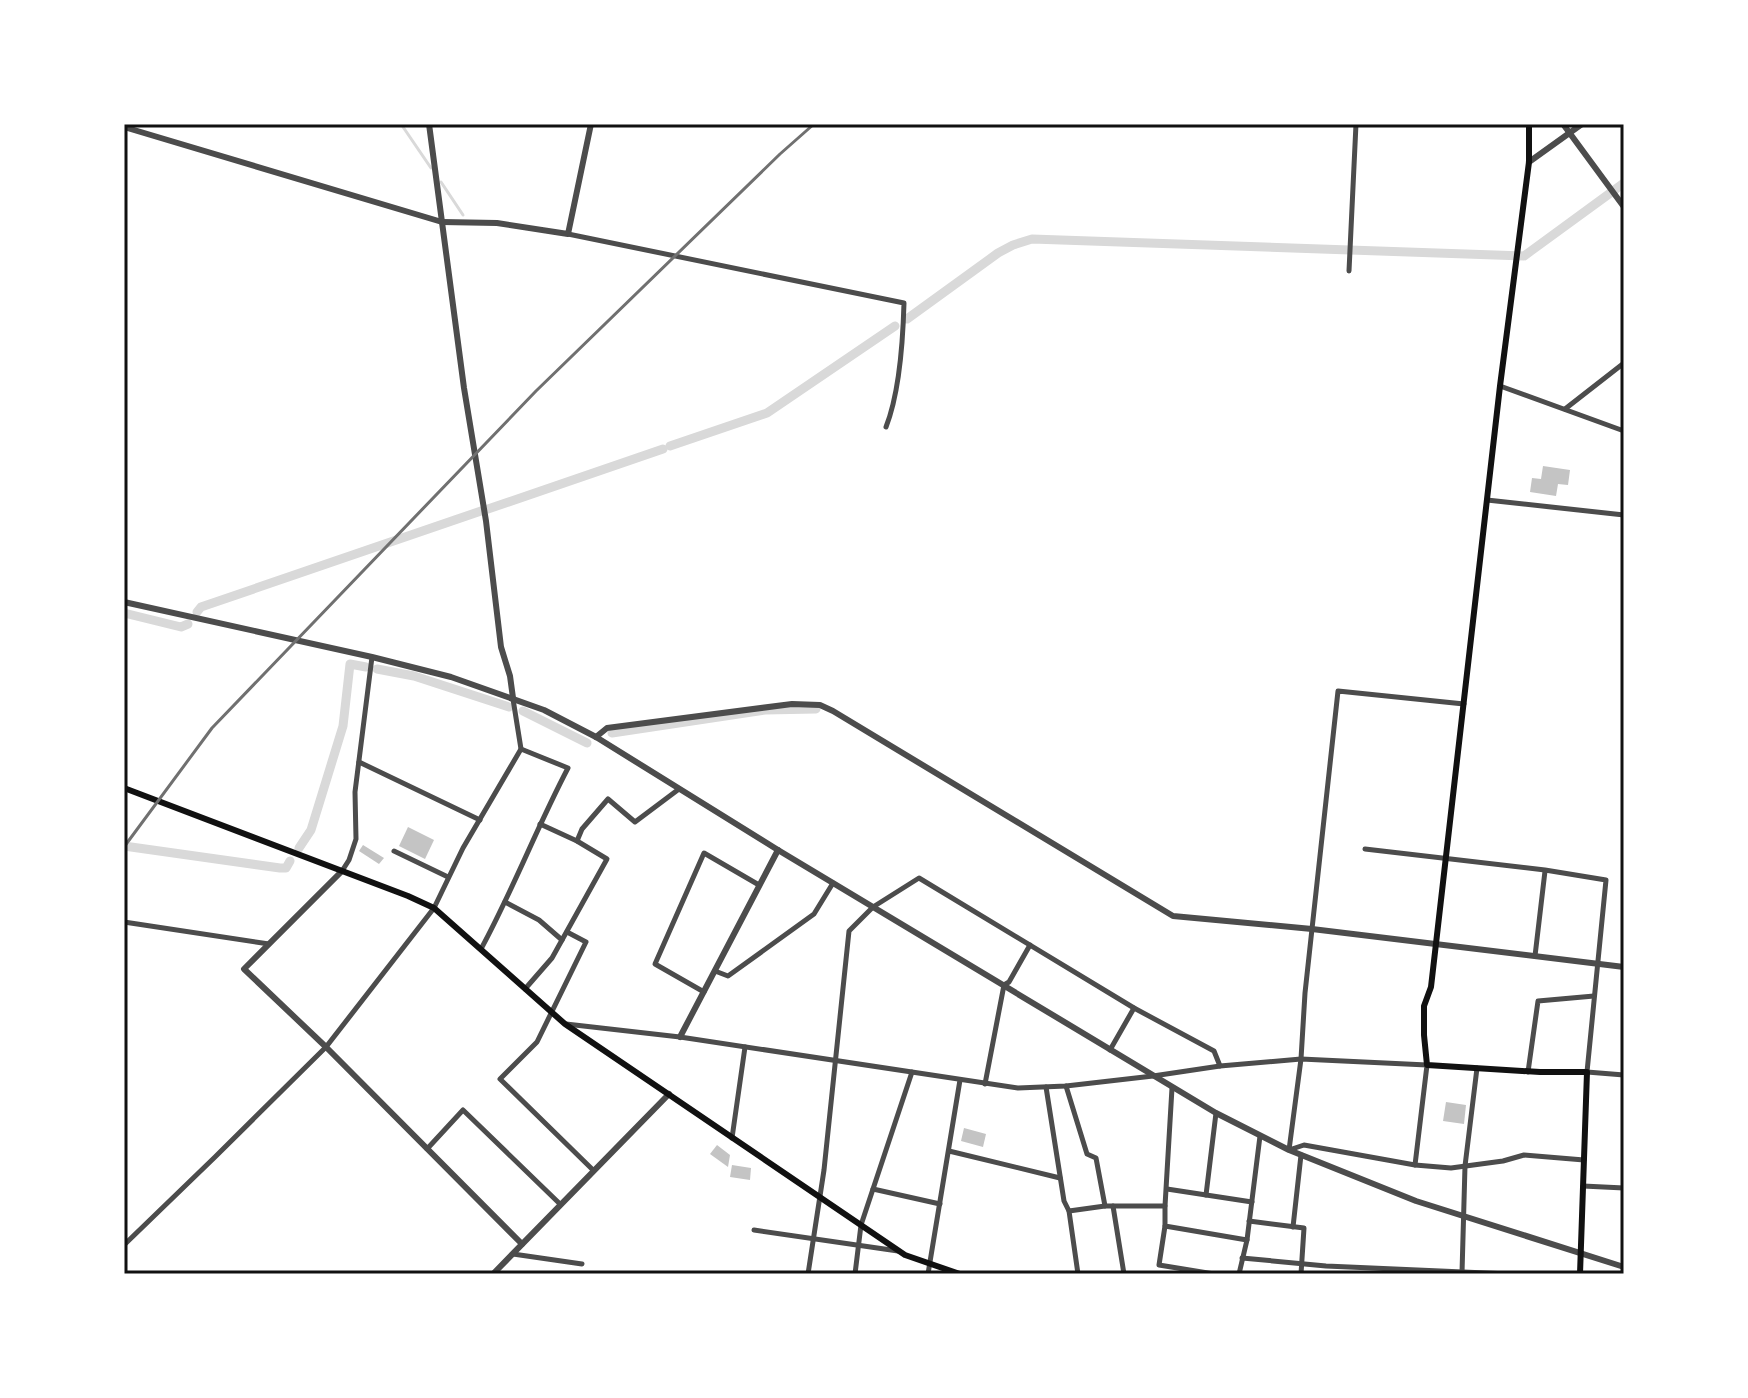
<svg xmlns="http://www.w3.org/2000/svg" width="1748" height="1398" viewBox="0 0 1748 1398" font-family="'DejaVu Sans',sans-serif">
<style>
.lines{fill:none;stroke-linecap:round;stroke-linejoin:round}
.stream{stroke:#d9d9d9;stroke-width:3}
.canal{stroke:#d9d9d9;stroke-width:9}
.building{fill:#c4c4c4}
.minor{stroke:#4c4c4c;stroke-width:5}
.tertiary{stroke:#4c4c4c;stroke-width:6}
.secondary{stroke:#111;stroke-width:6}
.rail{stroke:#707070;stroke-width:3}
.neatline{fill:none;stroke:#111;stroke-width:3}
</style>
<rect width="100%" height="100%" fill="#fff"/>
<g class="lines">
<!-- stream -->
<g class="stream">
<path d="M401,124L431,168"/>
<path d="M441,182L463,215"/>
</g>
<!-- canal -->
<g class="canal">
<path d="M907,319L998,253L1013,245L1032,239L1524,256L1624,183"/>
<path d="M670,446L767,413L895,326"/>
<path d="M488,509L663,449"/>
<path d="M197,612L201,607L481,511"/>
<path d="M124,613L181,627L188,624"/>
<path d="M377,669L414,676L509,707"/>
<path d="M523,711L587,743"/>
<path d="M612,733L765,710L816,709"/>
<path d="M124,846L280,868H286L290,861"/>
<path d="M299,848L311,830L343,726L350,664L366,667"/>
</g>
</g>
<!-- building -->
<g class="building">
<path d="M1543,466L1570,470L1568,485L1558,484L1556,496L1530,492L1532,478L1541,479Z"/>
<path d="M408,827L434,840L425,859L399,846Z"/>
<path d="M363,845L384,858L379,864L359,851Z"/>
<path d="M1446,1102L1466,1105L1464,1124L1443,1121Z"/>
<path d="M964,1128L986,1134L983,1147L961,1141Z"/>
<path d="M717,1145L730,1155L728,1167L710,1154Z"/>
<path d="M732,1165L751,1168L750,1180L730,1177Z"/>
</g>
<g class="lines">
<!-- minor -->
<g class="minor">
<path d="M568,234L904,303C903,339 899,394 886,427"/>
<path d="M1349,271L1356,124"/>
<path d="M1500,386L1624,431"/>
<path d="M1565,409L1624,363"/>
<path d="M1487,500L1624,515"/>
<path d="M1464,704L1338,691L1305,993L1301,1059L1289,1150L1304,1145L1415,1165L1451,1168L1503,1161L1524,1155L1584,1160"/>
<path d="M359,762L480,820"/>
<path d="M577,841L582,829L608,799L635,822L679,789"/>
<path d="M1365,849L1545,870L1606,880L1587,1072L1624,1075"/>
<path d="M394,851L448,877"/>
<path d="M342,871L349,860L356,839L355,792L372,657"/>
<path d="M505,902L539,920L562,940"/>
<path d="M124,922L269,944"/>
<path d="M567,932L586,942L537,1042L500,1079L593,1170"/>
<path d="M481,949C513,890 537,827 568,768L521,749"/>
<path d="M1535,956L1545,871"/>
<path d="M715,971L728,976L814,914L833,883"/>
<path d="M525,989L552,958L607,859L577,841L540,824"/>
<path d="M704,992L655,964L704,853L759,885"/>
<path d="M566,1024L680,1037L1018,1088L1066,1086L1153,1076L1220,1066L1301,1059L1427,1065L1415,1165"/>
<path d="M1110,1050L1134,1008"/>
<path d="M1528,1072L1538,1001L1594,996"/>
<path d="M985,1084L1004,985L1009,982L1030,945"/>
<path d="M1066,1086L1087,1154L1096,1158L1105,1206"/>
<path d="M1046,1087L1064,1201L1069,1211L1078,1274"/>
<path d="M732,1138L745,1047"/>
<path d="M427,1149L463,1110L560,1204"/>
<path d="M949,1151L1060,1178"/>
<path d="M1583,1186L1624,1188"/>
<path d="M873,1189L940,1204"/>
<path d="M1167,1189L1252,1202"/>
<path d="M1206,1195L1216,1113"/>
<path d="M1113,1206L1124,1274"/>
<path d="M1165,1206L1172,1088"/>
<path d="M1069,1211L1105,1206H1165V1226L1247,1240"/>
<path d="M1249,1221L1304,1228L1301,1274"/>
<path d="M1165,1226L1159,1265L1214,1274"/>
<path d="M1293,1227L1301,1155"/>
<path d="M754,1230L898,1251"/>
<path d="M124,1245L215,1157L326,1047L434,908L463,848L521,749L513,699"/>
<path d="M513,1254L582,1264"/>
<path d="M1242,1258L1326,1266L1509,1274"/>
<path d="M1462,1273L1465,1166L1477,1068"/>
<path d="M808,1274L824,1170L849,931L873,907L919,878L1134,1008L1214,1051L1220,1066"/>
<path d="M855,1274L861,1225L912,1072"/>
<path d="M928,1274L960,1080"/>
<path d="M1239,1274L1247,1240L1260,1136"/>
</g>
<!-- tertiary -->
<g class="tertiary">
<path d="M429,124L464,388L486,521L501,647L510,676L513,698"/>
<path d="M1563,124L1624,207"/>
<path d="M124,127L442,222L497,223L568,234L591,124"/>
<path d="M1529,162L1582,124"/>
<path d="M124,602L372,657L451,677L544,710L596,737L778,850L1216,1113L1289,1150L1416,1201L1624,1267"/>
<path d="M596,737L607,728L792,704L820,705L833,711L1173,916L1312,929L1624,967"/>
<path d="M342,871L244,969L326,1047L522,1244"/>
<path d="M680,1037L778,850"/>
<path d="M493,1274L669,1094"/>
</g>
<!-- secondary -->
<g class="secondary">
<path d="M1529,124V162L1500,386L1431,987L1424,1006V1035L1427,1065L1540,1072H1587L1580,1274"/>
<path d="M124,788L408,896L434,908L565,1024L905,1255L960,1274"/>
</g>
<!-- rail -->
<path class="rail" d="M124,847L212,728L536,391L780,154L814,124"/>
</g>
<!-- border -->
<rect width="1748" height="1398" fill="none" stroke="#ffffff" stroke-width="252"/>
<rect x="126" y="126" width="1496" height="1146" class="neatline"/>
</svg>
